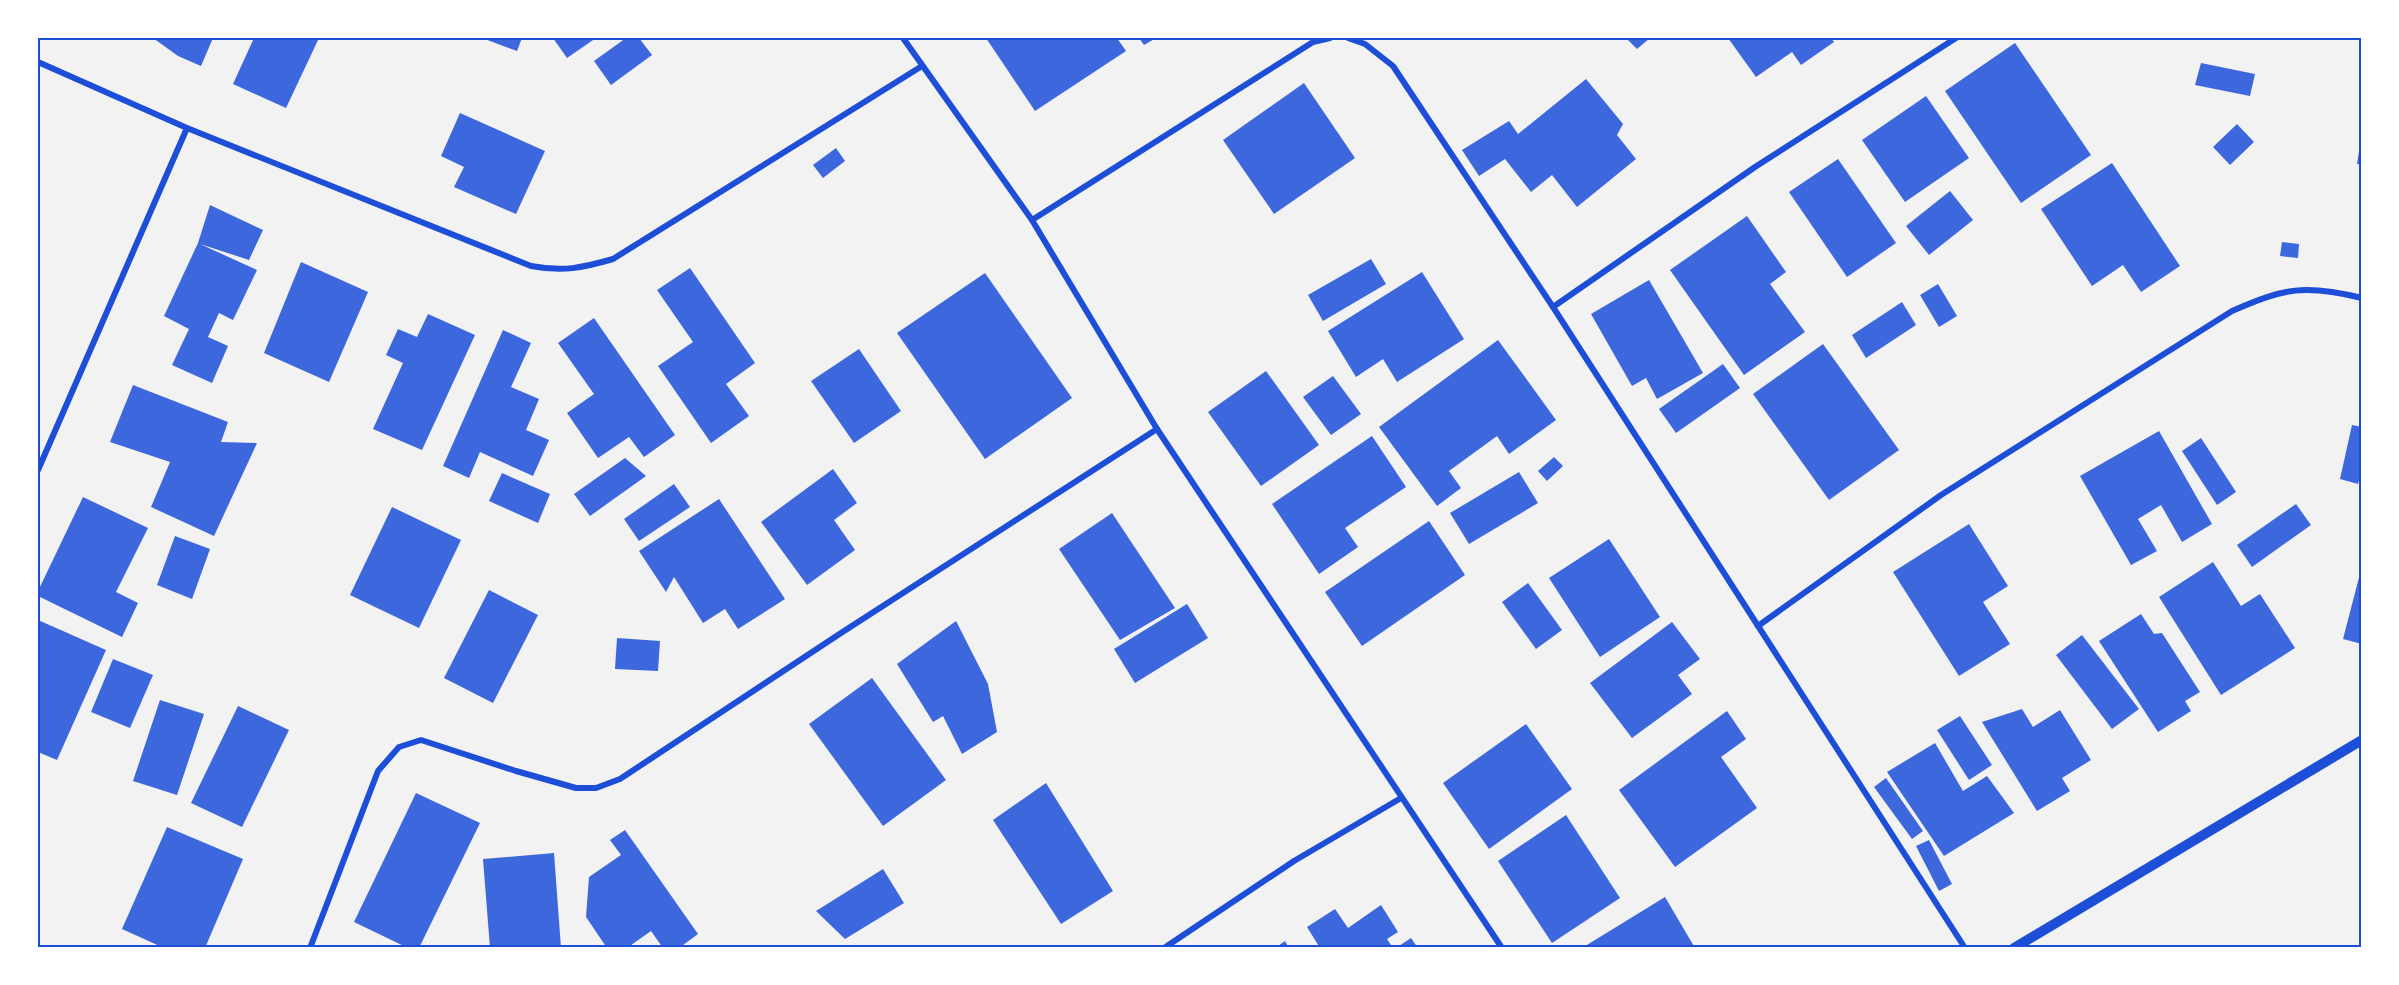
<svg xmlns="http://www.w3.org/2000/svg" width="2399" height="985" viewBox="0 0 2399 985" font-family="'Sofia Sans Condensed',sans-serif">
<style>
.building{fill:#3d67dc}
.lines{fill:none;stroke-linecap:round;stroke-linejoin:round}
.minor{stroke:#1d4ed8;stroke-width:6}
.tertiary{stroke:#1d4ed8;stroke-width:10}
.neatline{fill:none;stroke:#1d4ed8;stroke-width:2}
</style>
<rect width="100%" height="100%" fill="#f2f2f2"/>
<!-- building -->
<g class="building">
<path d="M153,38H213L201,66L178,56Z"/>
<path d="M254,38H319L286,108L233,84Z"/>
<path d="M482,38H522L517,51Z"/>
<path d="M553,38H596L567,58Z"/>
<path d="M626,38H639L652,55L611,85L594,61Z"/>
<path d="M986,38H1117L1126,51L1035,111Z"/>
<path d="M1139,38H1156L1144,45Z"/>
<path d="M1626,38H1650L1637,49Z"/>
<path d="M1728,38H1831L1834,42L1801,65L1792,52L1756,77Z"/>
<path d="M2015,43L2091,155L2021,203L1945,91Z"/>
<path d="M2201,63L2255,74L2250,96L2195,85Z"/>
<path d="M1586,79L1623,124L1617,135L1636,159L1577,207L1552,175L1531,192L1505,159L1479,176L1462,150L1509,121L1518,134Z"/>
<path d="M1304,83L1355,158L1274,214L1223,140Z"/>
<path d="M1926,96L1969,158L1905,202L1862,140Z"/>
<path d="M460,113L545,151L516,214L454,187L464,167L441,156Z"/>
<path d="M2237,124L2254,142L2230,165L2213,147Z"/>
<path d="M2360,145H2362V164H2357Z"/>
<path d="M836,148L845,161L823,178L813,165Z"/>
<path d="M1838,159L1896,243L1847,277L1789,192Z"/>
<path d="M2112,163L2180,266L2141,292L2123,265L2092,286L2041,209Z"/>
<path d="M1950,191L1973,220L1929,255L1906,226Z"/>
<path d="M210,205L263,230L249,260L200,244L257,270L233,320L219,313L208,337L228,346L212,383L172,365L189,329L164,316L198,243Z"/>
<path d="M1747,216L1786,272L1770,284L1805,332L1744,375L1670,270Z"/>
<path d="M2282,242L2299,244L2298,258L2280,256Z"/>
<path d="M1371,259L1386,284L1323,321L1308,295Z"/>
<path d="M301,262L368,292L329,382L264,353Z"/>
<path d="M690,268L755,363L726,384L749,416L711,443L658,366L693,342L657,290Z"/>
<path d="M1422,272L1464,339L1397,382L1383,359L1356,377L1328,331Z"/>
<path d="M985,273L1072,398L985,459L897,333Z"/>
<path d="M1649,280L1703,373L1657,399L1646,378L1632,386L1591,314Z"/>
<path d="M1938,284L1957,316L1939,327L1920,295Z"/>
<path d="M1902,302L1916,325L1866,358L1852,335Z"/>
<path d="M428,314L475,335L422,450L373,429L403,363L386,355L398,329L417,337Z"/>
<path d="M594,318L675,435L644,457L629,437L598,458L567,413L594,394L558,343Z"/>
<path d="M503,330L531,343L511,387L539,399L526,430L549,440L533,476L480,452L469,478L443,466Z"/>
<path d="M1498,340L1556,420L1509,454L1497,436L1449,471L1461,488L1437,506L1379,427Z"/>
<path d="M1823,344L1899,450L1829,500L1753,394Z"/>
<path d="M859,349L901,411L854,443L811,381Z"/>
<path d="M1723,364L1740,388L1676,433L1659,409Z"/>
<path d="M1266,371L1319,445L1261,486L1208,412Z"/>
<path d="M1333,376L1361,414L1331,435L1303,397Z"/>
<path d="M133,385L228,422L221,442L257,443L214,536L151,507L170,462L110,442Z"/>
<path d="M2352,425L2362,427V469L2358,484L2340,479Z"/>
<path d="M2159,431L2212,524L2182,542L2161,505L2138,519L2157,551L2131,565L2080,476Z"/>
<path d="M1372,436L1406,487L1345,528L1358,547L1319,574L1272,504Z"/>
<path d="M2201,438L2236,492L2217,505L2182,451Z"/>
<path d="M1554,457L1563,466L1547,481L1538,471Z"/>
<path d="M625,458L646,476L590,516L574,494Z"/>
<path d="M833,469L857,503L834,520L855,550L807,585L761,522Z"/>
<path d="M1519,472L1538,503L1469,544L1450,513Z"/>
<path d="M502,473L550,494L538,523L489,501Z"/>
<path d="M674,484L690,507L639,541L624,519Z"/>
<path d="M83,497L148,528L116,592L138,603L122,637L38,596V591Z"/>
<path d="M719,499L785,599L738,629L725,609L703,623L674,577L666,592L639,551Z"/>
<path d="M2296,504L2311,525L2252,567L2237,545Z"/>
<path d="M392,507L461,540L419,628L350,595Z"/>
<path d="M1112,513L1175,608L1120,640L1059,549Z"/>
<path d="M1429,521L1465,575L1362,646L1325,592Z"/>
<path d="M1969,524L2008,586L1983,602L2010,644L1959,676L1893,572Z"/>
<path d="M175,536L210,549L192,599L157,585Z"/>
<path d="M1609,539L1660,617L1600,657L1549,578Z"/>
<path d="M2213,562L2241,606L2260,594L2295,648L2221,695L2159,597Z"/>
<path d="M2362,566V644L2343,639Z"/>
<path d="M1528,583L1562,630L1536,649L1502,602Z"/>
<path d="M489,590L538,615L493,703L444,678Z"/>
<path d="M1187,604L1208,638L1135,683L1114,649Z"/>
<path d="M2141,614L2154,634L2162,633L2200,692L2185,701L2191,711L2158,732L2099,641Z"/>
<path d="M38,620L106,650L57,760L38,752Z"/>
<path d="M956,621L988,684L997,732L962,754L943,716L933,722L897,664Z"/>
<path d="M1672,622L1700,659L1678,675L1692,694L1632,738L1590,683Z"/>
<path d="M2082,635L2139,709L2112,729L2056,655Z"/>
<path d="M617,638L660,641L658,671L615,669Z"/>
<path d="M113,659L153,675L130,728L91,712Z"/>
<path d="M872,678L946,780L883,826L809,724Z"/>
<path d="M160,700L204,714L177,795L133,781Z"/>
<path d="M238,706L289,730L242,827L191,803Z"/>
<path d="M2022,709L2033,727L2060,710L2091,760L2062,778L2070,791L2037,811L1982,722Z"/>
<path d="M1727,711L1746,739L1721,757L1757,808L1675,867L1619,790Z"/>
<path d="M1960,716L1992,765L1969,780L1937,730Z"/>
<path d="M1526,724L1572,789L1489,849L1443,783Z"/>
<path d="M1935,743L1963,791L1987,776L2014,813L1944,856L1887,772Z"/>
<path d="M1886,778L1923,831L1912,839L1874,787Z"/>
<path d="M1046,783L1113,891L1061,924L993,820Z"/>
<path d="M416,793L480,823L419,948H408L354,922Z"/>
<path d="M1566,815L1620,898L1552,943L1498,861Z"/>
<path d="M167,827L243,859L205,948H164L122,929Z"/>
<path d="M625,830L698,934L679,948H663L651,931L627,948H607L586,917L589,877L621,855L610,840Z"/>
<path d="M1929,840L1952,884L1939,891L1916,846Z"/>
<path d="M554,853L561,948H490L483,859Z"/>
<path d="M883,869L904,903L845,939L816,911Z"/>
<path d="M1665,897L1695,948H1582Z"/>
<path d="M1381,905L1398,932L1387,939L1393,948H1320L1307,927L1335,909L1348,928Z"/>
<path d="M1411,938L1418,948H1396Z"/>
<path d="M1285,941L1289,948H1275Z"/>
</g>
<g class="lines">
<!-- minor -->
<g class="minor">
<path d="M903,38L1032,220L1157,429L1502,948"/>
<path d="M1348,38L1365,44L1393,66L1553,307L1965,948"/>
<path d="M38,62L187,128L531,266C563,272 582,268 613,259L922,66"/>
<path d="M1032,220L1313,42L1330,38"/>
<path d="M1553,307L1755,167L1956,38"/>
<path d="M38,470L187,128"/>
<path d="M1758,626L1941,495L2232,311C2284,288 2305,284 2362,298"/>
<path d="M310,948L378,771L399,747L421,740L516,771L576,788H596L620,779L841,633L1157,429"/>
<path d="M1164,948L1294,861L1401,798"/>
</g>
<!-- tertiary -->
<path class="tertiary" d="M2014,948L2362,740"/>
</g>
<!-- border -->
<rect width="2399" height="985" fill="none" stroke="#ffffff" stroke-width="78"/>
<rect x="39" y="39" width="2321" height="907" class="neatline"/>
</svg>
